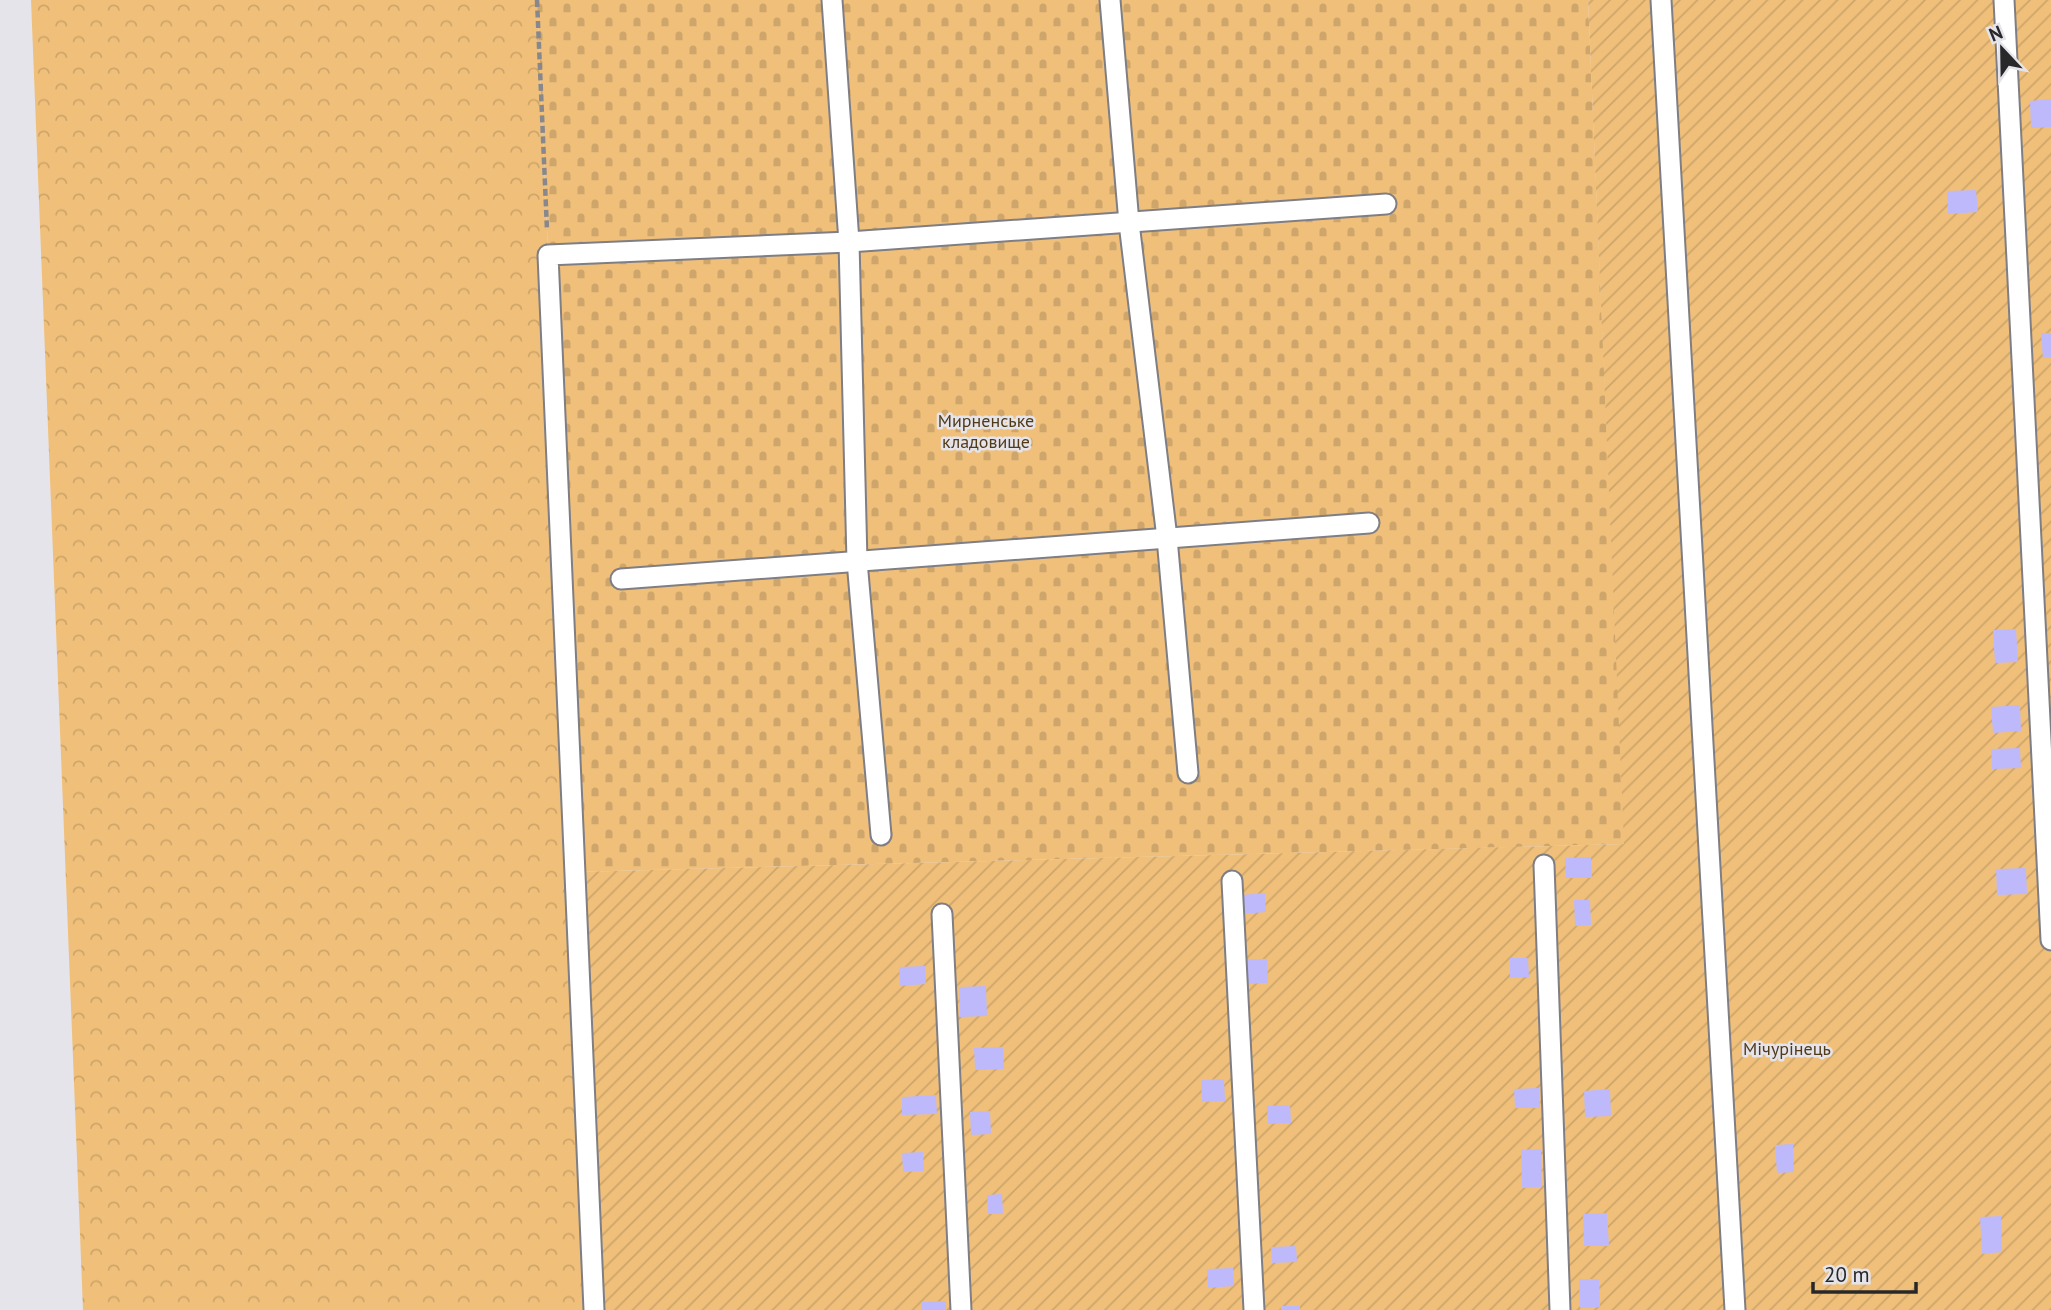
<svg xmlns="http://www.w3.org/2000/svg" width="2051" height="1310" viewBox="0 0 2051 1310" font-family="'PT Sans',sans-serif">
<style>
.forest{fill:url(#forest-crowns)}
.cemetery{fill:url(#cemetery-stones)}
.garden{fill:url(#garden-furrows)}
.building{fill:#bdb9fb}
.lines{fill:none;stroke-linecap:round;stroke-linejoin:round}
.lane-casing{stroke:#7e7e84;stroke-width:23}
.path{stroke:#88888c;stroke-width:4.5;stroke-dasharray:7 3.5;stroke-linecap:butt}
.lane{stroke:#fff;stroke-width:19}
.labels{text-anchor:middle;stroke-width:5;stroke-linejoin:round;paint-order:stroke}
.park-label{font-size:18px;fill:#503a18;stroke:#e5e4eb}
</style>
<defs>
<pattern id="forest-crowns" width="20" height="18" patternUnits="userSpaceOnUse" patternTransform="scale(1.75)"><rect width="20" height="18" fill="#f0c07a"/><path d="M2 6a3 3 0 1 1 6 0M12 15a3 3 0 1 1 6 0" fill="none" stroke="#cea56a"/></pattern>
<pattern id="cemetery-stones" width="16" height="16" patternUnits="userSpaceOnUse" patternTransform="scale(1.75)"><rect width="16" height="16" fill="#f0c07a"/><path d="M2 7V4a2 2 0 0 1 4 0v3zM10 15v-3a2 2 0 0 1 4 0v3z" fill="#cea56a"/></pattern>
<pattern id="garden-furrows" width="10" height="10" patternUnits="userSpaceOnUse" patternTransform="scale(1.75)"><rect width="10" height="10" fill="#f0c07a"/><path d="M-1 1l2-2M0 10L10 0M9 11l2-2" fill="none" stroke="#cea56a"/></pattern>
</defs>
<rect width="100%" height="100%" fill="#e5e4eb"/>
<!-- forest -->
<path class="forest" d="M31,0H537L594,1310H83Z"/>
<!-- cemetery -->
<path class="cemetery" d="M537,0H1588L1625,844L575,872Z"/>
<!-- garden -->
<path class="garden" d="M1588,0H2051V1310H594L575,872L1624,844Z"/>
<!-- building -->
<g class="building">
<path d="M2051,99V127L2031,128L2030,101Z"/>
<path d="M1976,190L1978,212L1948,214L1947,191Z"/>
<path d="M2041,333H2051V357L2043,358Z"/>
<path d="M2016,629L2018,662L1995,663L1993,630Z"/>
<path d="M2020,705L2021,731L1993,733L1991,707Z"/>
<path d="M2020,748L2021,768L1992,769L1991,749Z"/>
<path d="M1591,857L1592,878H1566L1565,858Z"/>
<path d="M2026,868L2027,894L1997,895L1996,869Z"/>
<path d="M1265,893L1266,912L1242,914L1241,895Z"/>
<path d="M1574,900H1590L1591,925L1575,926Z"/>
<path d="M1510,958H1528L1529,977L1510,978Z"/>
<path d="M1247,959H1267L1268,983L1248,984Z"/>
<path d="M925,966L926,984L900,986L899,967Z"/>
<path d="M986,986L987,1016L960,1017L959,987Z"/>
<path d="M1003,1047L1004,1069L975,1070L974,1048Z"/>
<path d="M1224,1079L1225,1101L1202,1102L1201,1080Z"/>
<path d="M1539,1088L1540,1108H1515L1514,1089Z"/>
<path d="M1610,1089L1611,1116L1585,1117L1584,1091Z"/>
<path d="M936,1095L937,1114L902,1115V1097Z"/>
<path d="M1290,1105L1291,1123L1268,1124L1267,1106Z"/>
<path d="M990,1111L991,1134L971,1135L970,1112Z"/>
<path d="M1793,1144L1794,1172L1777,1173L1775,1145Z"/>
<path d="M1541,1149L1542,1187L1522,1188L1521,1150Z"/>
<path d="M923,1152L924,1171L903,1172L902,1153Z"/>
<path d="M1002,1194L1003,1214H988L987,1195Z"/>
<path d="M1607,1213L1609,1246H1584L1583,1214Z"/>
<path d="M2001,1216L2002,1252L1982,1254L1980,1217Z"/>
<path d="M1296,1246L1297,1262L1272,1263L1271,1247Z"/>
<path d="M1233,1268L1234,1286L1208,1288L1207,1269Z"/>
<path d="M1579,1279H1599L1600,1307L1580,1308Z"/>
<path d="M946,1301V1310H921V1302Z"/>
<rect x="1281" y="1306" width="19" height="4"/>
</g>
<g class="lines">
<defs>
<g id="lane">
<path d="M832,0L849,242L857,561L881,835"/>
<path d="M1110,0L1129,223L1167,538L1188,773"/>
<path d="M1661,0L1735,1310"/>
<path d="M2004,0L2051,940"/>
<path d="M621,579L1369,523"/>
<path d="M1544,865L1560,1310"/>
<path d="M1232,881L1254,1310"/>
<path d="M942,914L961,1310"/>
<path d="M594,1310L548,255L849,242L1386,204"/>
</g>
</defs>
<!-- lane casing -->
<use href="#lane" class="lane-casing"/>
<!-- path -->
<path class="path" d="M537,0L547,230"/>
<!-- lane -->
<use href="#lane" class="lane"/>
</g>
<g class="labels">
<!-- park labels -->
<g class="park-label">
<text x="986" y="427">Мирненське<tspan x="986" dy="21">кладовище</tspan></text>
<text x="1787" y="1055">Мічурінець</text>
</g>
</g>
<!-- north arrow -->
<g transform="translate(2002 49) rotate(338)" stroke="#e5e4eb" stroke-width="5" paint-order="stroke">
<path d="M0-5L12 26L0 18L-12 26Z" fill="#28282a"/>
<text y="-10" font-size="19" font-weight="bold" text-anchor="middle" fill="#28282a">N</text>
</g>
<!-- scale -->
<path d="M1813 1282v10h103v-10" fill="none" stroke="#28282a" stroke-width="3.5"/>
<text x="1824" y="1282" font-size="21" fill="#28282a" stroke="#e5e4eb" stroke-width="5" paint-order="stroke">20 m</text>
</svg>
